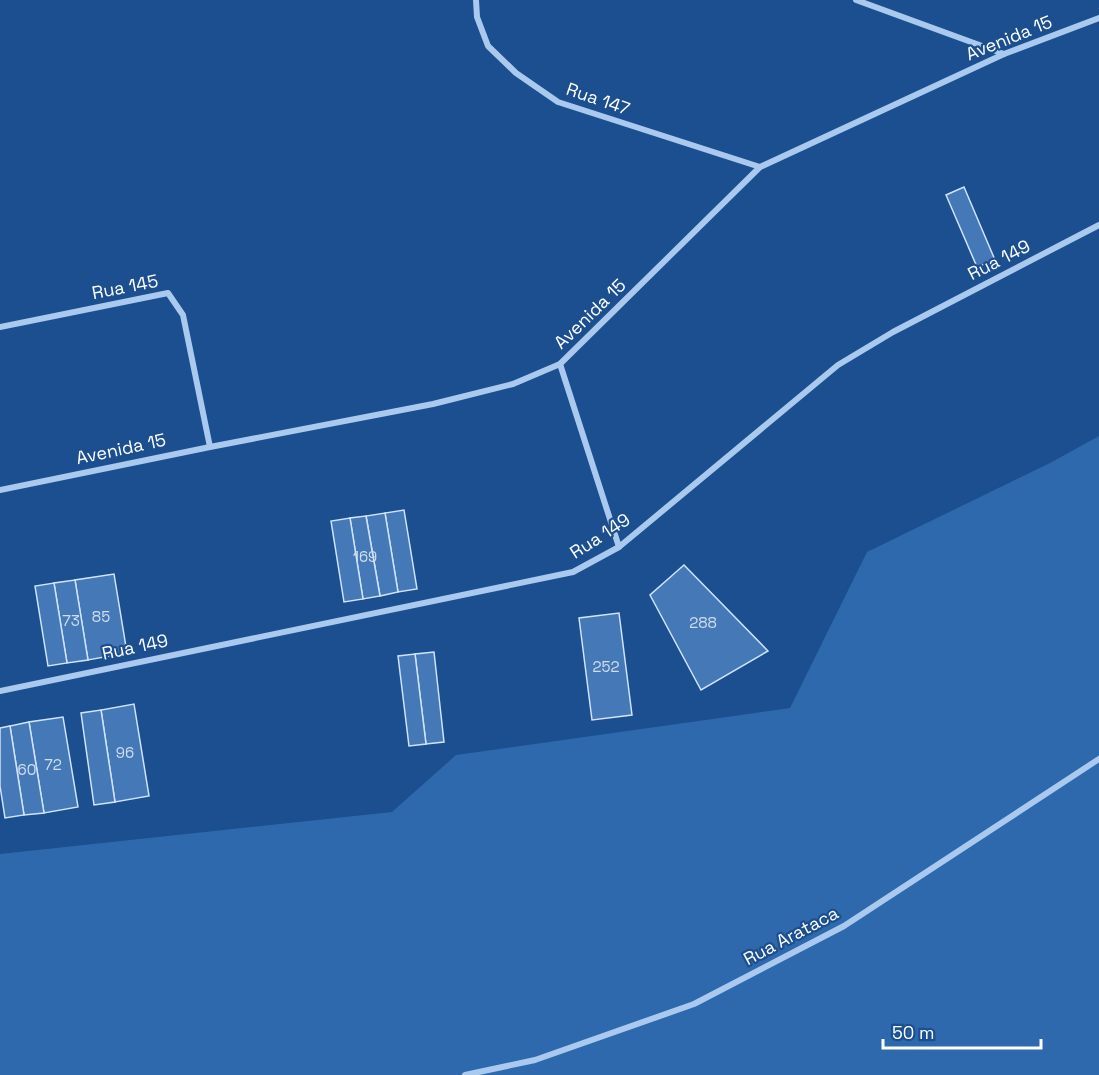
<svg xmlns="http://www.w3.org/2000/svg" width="1099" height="1075" viewBox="0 0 1099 1075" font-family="'Space Grotesk',sans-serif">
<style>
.green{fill:#2e69ad}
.building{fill:#4478b7;stroke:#cfe3fa;stroke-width:1.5}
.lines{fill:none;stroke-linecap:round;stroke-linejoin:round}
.street{stroke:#a9c9ee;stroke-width:6}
.labels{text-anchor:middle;stroke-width:4.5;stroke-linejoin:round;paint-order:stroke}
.number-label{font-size:15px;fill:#d0dded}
.street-label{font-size:18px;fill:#fff;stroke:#1b4f8f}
</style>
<rect width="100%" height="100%" fill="#1b4f8f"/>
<!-- green -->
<path class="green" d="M1099,436V1075H0V854L392,812L456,755L790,708L867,552L1050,463Z"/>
<!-- building -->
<g class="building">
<path d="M964,187L995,260L977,267L946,195Z"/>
<path d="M404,510L417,589L398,592L385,513Z"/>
<path d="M385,513L398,592L380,596L366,516Z"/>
<path d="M366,516L380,596L363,599L350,518Z"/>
<path d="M350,518L363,599L344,602L331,521Z"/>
<path d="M684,565L768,651L701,690L650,595Z"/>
<path d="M114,574L127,653L88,660L75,580Z"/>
<path d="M75,580L88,660L67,663L54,583Z"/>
<path d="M54,583L67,663L48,666L35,586Z"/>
<path d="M619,613L632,715L592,720L579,618Z"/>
<path d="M434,652L444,742L426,744L415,654Z"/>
<path d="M415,654L426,744L409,746L398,656Z"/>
<path d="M134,704L149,796L115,802L101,710Z"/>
<path d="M101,710L115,802L94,805L81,713Z"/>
<path d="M63,717L78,807L44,813L29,722Z"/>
<path d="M29,722L44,813L24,815L10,726Z"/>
<path d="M10,726L24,815L5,818L0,786V728Z"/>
</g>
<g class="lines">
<!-- street -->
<g class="street">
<path d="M476,0L477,17L488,46L516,73L558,102L760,167"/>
<path d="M856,0L1004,54"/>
<path d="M0,327L168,293L183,315L210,447"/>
<path d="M560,364L619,547"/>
<path d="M0,490L210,447L433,404L513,384L560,364L760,167L1004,54L1099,18"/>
<path d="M0,691L573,572L619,547L838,365L893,332L1099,225"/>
<path d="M465,1075L535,1060L694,1004L844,926L1099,759"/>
</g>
</g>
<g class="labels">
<!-- number labels -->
<g class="number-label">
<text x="365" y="562">169</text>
<text x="101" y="622">85</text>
<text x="71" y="626">73</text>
<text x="703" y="628">288</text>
<text x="606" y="672">252</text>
<text x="125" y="758">96</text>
<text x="53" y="770">72</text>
<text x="27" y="775">60</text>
</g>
<!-- street labels -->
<g class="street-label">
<text transform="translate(1009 38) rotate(-22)" y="6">Avenida 15</text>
<text transform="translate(598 99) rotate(19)" y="6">Rua 147</text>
<text transform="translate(999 260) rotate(-27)" y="6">Rua 149</text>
<text transform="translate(125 287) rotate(-11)" y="6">Rua 145</text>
<text transform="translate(590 314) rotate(-44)" y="6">Avenida 15</text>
<text transform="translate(121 449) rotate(-12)" y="6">Avenida 15</text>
<text transform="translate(600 536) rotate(-33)" y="6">Rua 149</text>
<text transform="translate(135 647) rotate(-12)" y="6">Rua 149</text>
<text transform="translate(791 936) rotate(-28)" y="6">Rua Arataca</text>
</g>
</g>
<!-- scale -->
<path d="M883 1039v9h158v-9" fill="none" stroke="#ffffff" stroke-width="3"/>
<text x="892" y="1039" font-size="18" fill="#ffffff" stroke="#1b4f8f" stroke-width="4.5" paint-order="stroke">50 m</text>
</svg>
